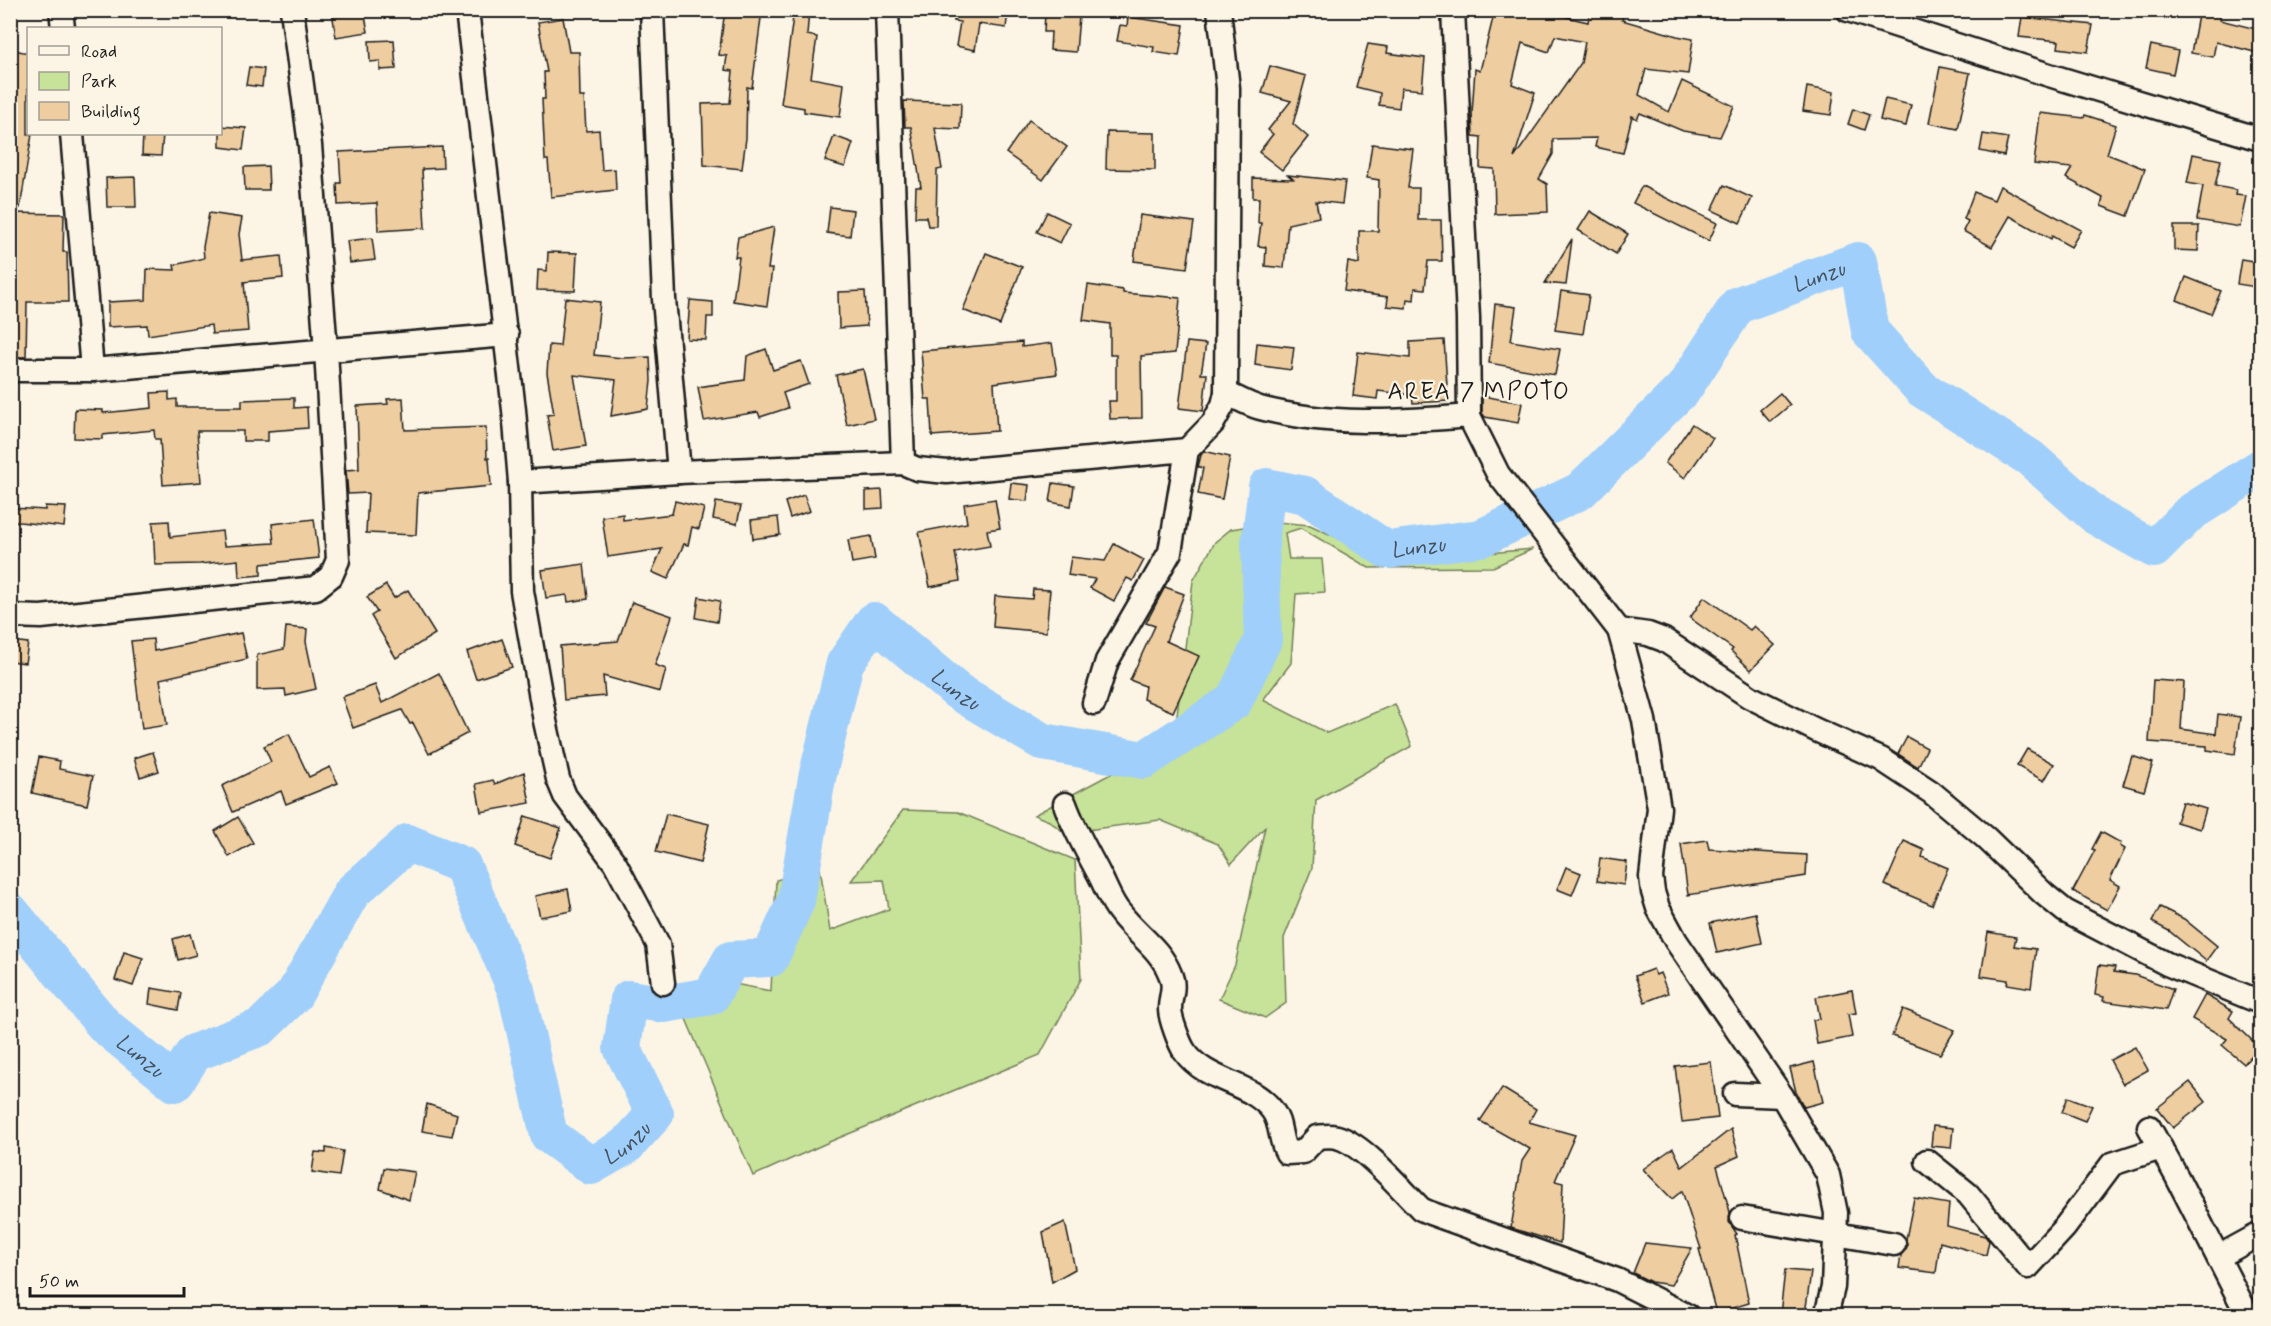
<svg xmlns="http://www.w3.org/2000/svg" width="2271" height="1326" viewBox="0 0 2271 1326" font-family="Mynerve,sans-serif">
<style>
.green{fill:#c7e299;stroke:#727f5a;stroke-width:1.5}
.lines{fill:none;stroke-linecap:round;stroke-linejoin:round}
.river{stroke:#a0cffc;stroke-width:38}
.building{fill:#eecda0;stroke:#1c1c1c;stroke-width:1.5;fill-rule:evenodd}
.minor-casing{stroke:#1c1c1c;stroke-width:27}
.minor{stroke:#fcf5e5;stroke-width:22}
.labels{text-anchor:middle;stroke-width:4.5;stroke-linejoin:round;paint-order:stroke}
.water-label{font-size:22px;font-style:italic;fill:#44525f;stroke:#fcf5e5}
.quarter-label{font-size:24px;letter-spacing:1.5px;fill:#1c1c1c;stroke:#fcf5e5}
</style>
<rect width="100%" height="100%" fill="#fcf5e5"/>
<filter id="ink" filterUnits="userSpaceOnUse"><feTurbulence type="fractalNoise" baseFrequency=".0167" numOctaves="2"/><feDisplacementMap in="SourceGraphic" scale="12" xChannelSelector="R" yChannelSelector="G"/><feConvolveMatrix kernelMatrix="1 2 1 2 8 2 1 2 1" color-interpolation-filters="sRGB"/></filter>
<g filter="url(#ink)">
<!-- green -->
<g class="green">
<path d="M1276,522L1310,525L1374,555L1455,556L1533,549L1493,567L1369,568L1301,528L1285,533L1289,559H1322L1325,592L1296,594L1291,663L1263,700L1327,733L1395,704L1412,746L1316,800L1312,868L1284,938L1286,1003L1265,1018L1219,999L1235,965L1265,827L1231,864L1218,844L1160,820L1065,833L1049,821L1034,815L1174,740L1193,581L1215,542L1231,529Z"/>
<path d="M903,810L958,812L1075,860L1081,979L1040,1055L829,1142L753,1176L686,1019L719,981L771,991L776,880L820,868L830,931L889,909L884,880L851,881Z"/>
</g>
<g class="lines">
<!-- river -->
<path class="river" id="s1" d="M10,911L105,1026L175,1083L194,1053L261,1027L294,995L352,892L408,843L462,865L516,990L549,1135L591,1166L626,1146L655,1114L622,1048L629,999L664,1004L711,996L731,960L770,958L796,901L817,778L845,663L874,621L957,691L1043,742L1144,760L1234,701L1263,640L1260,543L1267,487L1305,495L1387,550L1481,538L1580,491L1684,388L1738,305L1858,261L1870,331L1922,389L2030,458L2097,517L2154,549L2190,513L2260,468"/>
</g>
<!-- building -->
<g class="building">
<path d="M343,10H364L368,32L336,37L332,12Z"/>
<path d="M725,10H762L752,88L747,87L746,138L742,169L704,165L702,104L730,103L733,71L725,70L727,56L719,55Z"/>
<path d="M794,10H809L807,35L817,37L811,78L844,84L840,117L804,112V108L781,104Z"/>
<path d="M955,10H1004L1008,12L1006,28L979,24L975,50L956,46L960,22L954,21Z"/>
<path d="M1495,10H1536L1588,22L1590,10H1601L1623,14L1622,20L1677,36L1693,39L1688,74L1646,69L1639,95L1669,112L1682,81L1734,106L1720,137L1683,131L1640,113L1637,119L1632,116L1623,153L1595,147L1597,138L1553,139V154L1539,179L1547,184L1548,212L1495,214L1494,169L1480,168L1481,137L1473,136L1472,113L1475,69L1480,71ZM1555,36L1585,42L1581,63L1514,158L1535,93L1512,84L1522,43L1549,52Z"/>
<path d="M2199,10H2221L2220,20L2260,30L2258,53L2216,42L2213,57L2191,53Z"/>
<path d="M1045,13L1079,16L1076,52L1050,50L1051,32H1044Z"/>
<path d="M1128,17L1184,25L1179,56L1153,52L1154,47L1117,41L1120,25L1127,26Z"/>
<path d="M2022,17L2093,25L2088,52L2058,48L2059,41L2019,37Z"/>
<path d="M563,18L569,52H579L580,97H584L586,131L599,130L602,170L615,169L616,190L551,197L548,160H545L542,99H545L544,72H547L538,22Z"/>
<path d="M394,40L396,69L380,70V61L370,62L369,41Z"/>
<path d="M1368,44L1388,47L1387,53L1425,58L1422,90L1401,88L1399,108L1379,105L1380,93L1356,87Z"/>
<path d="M2151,45L2178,51L2173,74L2146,68Z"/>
<path d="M10,49L28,53V134H32L20,208H10V117L16,87L10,86Z"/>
<path d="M1270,66L1306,76L1293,124L1308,137L1282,170L1259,152L1273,134L1268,130L1291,101L1262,93Z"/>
<path d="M249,67L264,69L262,87L246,85Z"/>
<path d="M1940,67L1970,73L1958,129L1929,123Z"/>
<path d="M1807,87L1834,92L1831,115L1803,111Z"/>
<path d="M1885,99L1911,105L1906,126L1880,120Z"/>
<path d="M904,101L961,103L960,129L935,128L942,169L937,170L936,226H928L926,217H915L916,187H921L911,127H905Z"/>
<path d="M1853,109L1869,115L1864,130L1848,124Z"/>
<path d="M2040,113L2084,118L2085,115L2116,125L2107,154L2145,169L2128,216L2101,206L2103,198L2066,178L2072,168L2034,164Z"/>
<path d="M1029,120L1067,147L1043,180L1006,153Z"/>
<path d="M220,126L246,128L243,150L220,147Z"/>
<path d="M1107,132L1155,133V170L1106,169Z"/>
<path d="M143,134L163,135L161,156L142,155Z"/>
<path d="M1983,134L2008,138L2004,156L1980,151Z"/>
<path d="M834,136L853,143L845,167L825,161Z"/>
<path d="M1372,144L1413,149L1408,188H1419L1418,220H1441L1442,261H1428L1425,289L1415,288L1414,300L1407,299L1406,308L1387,306L1388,297L1344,291L1348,262L1359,264V231H1378L1379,180L1367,178Z"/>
<path d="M442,147L443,168L422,169L425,228L378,231L377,203L338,205L337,183H341L339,152Z"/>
<path d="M2193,154L2221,160L2215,186L2236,190L2235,195L2246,196L2240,227L2197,220L2203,186L2187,183Z"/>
<path d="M268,166L269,190H245L244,167Z"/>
<path d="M1288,175L1345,181L1342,204L1316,201L1319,217L1288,224L1284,268L1265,266L1266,247L1258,246L1261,223H1258L1259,198H1253V178L1293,179Z"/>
<path d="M135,177L136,207H107L106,178Z"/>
<path d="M1724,185L1752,198L1740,223L1712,210Z"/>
<path d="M1642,186L1717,223L1709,241L1633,203Z"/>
<path d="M2000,186L2081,230L2071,247L2052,236L2051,239L2010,216L1992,247L1963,231L1968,221L1964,219L1974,192L1994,200Z"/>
<path d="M830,207L853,210L850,236L827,233Z"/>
<path d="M1590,211L1628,234L1616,254L1578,230Z"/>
<path d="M1047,212L1070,223L1060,243L1037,232Z"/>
<path d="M10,213L64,214L63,252H67L68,302H27L26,357H10Z"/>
<path d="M209,213L242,218L239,234L242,260L281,256L283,278L244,282L248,331L212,334L211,325L148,335L147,325L108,327V302L146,300L147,269L175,270L174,265L204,258L203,247Z"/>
<path d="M1140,215L1194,222L1187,268L1134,261Z"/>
<path d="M2174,226H2199L2198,251L2174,250Z"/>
<path d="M774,227L768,269H772L767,306L733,301L739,257H735L738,237Z"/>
<path d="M372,238L375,260L350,263L347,241Z"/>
<path d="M1572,239L1566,285L1545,283Z"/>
<path d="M548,252L577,253L575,291L537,290L538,270L547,271Z"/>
<path d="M986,253L1022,267L1000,325L963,310Z"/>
<path d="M2241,259L2260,262L2256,287L2237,284Z"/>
<path d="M2186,277L2221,291L2211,314L2177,300Z"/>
<path d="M1088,285L1123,290V293L1180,298L1175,353L1141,356L1142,418L1110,419L1109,401H1116V355H1110V324L1083,320Z"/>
<path d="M865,291L867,326L839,328L838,292Z"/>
<path d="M1561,291L1589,295L1583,334L1555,330Z"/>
<path d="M565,298L600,302L594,355L623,358L650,357L651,381L648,409L611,416L616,380L574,375L586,446L553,451L547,415L554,414L547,373L549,345L560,346Z"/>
<path d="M690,300L713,302V317H707L706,340L687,339Z"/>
<path d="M1495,304L1516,307L1511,341L1560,349L1555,375L1489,363Z"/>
<path d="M1444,340L1448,401L1413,403L1412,395L1378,391L1377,399L1353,396L1358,352L1410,358V342Z"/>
<path d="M1022,342V347L1052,343L1057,374L994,383L997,431L932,436L930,399H925L921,351Z"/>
<path d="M1187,342L1206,344L1201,374H1207L1203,411L1179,408Z"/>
<path d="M1257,343L1294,347L1291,370L1255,365Z"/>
<path d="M766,349L773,370L801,361L809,384L783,393L788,408L760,417L758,412L704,421L698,387L745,380L747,356Z"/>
<path d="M863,369L874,419L847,425L836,375Z"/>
<path d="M169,392V400L177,399V407H242V400L294,398V408L307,407L308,428L268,431V441H243V431H197L201,482L163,485L160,439H155L154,430L102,435V439L74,438L75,409L103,410V413L152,408L151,393Z"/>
<path d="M1780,393L1790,405L1770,422L1760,410Z"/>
<path d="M1482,396L1522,403L1518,423L1485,417L1482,413Z"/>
<path d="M403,398L405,430L486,427L487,458H489L491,486L418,493L416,535L366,533L368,493L348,494L346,470L359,469L357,406L388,404L387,399Z"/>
<path d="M1692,424L1713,438L1685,478L1665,463Z"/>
<path d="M1204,451L1230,457L1222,499L1198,494L1203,468L1198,467L1201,455Z"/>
<path d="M1011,483L1029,485L1027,501L1009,499Z"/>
<path d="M1053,483L1074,486L1071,506L1050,502Z"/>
<path d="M882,490L883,508L866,509V491Z"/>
<path d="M804,495L810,511L790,518L785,502Z"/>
<path d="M995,499L1000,528L987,530L990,546L955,552L960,581L930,587L919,532L967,523L964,504Z"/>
<path d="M675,501L704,508L699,529L692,527L688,545L684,544L668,579L652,572L662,549L608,557L602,517L623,514V520L672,514Z"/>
<path d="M716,502L741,506L737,524L713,519Z"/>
<path d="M45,506L66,507L64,527L11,521L12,508L45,510Z"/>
<path d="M778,517L780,535L753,539L751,520Z"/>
<path d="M314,519L319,558L261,564V575L239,577L238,560L200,564L155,565L153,522L169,521L170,537L222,531L224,546L274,543L272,524Z"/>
<path d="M871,536L875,559L852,563L848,540Z"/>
<path d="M1114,544L1144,560L1133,581L1127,578L1114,601L1090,588L1095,579L1068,575L1071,557L1105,561Z"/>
<path d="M584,564L588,599L568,602L567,595L546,598L542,570Z"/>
<path d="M386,585L394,598L408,590L435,634L396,658L371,616L377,612L367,597Z"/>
<path d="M1165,587L1184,594L1166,641L1199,656L1173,712L1143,699L1145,686L1130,680L1155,626L1146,623Z"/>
<path d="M1033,589L1050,590L1046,632L993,627L995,596L1032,599Z"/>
<path d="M699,597L720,601L717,622L696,618Z"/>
<path d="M1704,597L1750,630L1754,626L1775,645L1751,670L1731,651L1733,649L1690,618Z"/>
<path d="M632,602L672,616L655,665L666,669L660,692L603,676L605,696L564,700L560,646L618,641Z"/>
<path d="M286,627L307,629L306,642L316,689L286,696L285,689L257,690V655L284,649Z"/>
<path d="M241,633L247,659L160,679L167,725L142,729L131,641L153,639L154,651Z"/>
<path d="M502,639L512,667L476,679L467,652Z"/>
<path d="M10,641L28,643L25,663L10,661Z"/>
<path d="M439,673L468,733L429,754L413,723L410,724L402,710L353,728L342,697L375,685L382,703Z"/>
<path d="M2153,680L2184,682L2181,729L2216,734L2218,714L2240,717L2235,754L2207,750V746L2149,742Z"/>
<path d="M289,734L309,777L330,767L338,783L286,804L281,791L233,812L222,786L271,762L264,746Z"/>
<path d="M1907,737L1927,748L1918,767L1898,754Z"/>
<path d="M2027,749L2054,764L2044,781L2017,766Z"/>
<path d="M153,752L159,771L140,777L134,758Z"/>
<path d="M2132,756L2153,763L2144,791L2123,785Z"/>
<path d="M39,757L60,761L59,769L93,776L87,805L32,793Z"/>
<path d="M524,772L530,803L481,812L476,784L493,780L495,784Z"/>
<path d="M2182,802L2206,809L2200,829L2176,822Z"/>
<path d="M666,814L709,824L700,863L656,852Z"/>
<path d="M525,816L561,828L550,858L515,846Z"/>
<path d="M238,817L253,843L229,857L215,831Z"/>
<path d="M2101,832L2121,843L2120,846L2125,849L2110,880L2120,886L2107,910L2073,891L2095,850L2092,849Z"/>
<path d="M1707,840L1709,849L1807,855L1806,876L1688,895L1681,844Z"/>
<path d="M1904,841L1924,850L1922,857L1948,868L1932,905L1885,885Z"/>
<path d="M1600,858L1627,862L1624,885L1597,881Z"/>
<path d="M1566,867L1581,873L1572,895L1557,889Z"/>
<path d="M568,889L572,911L540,917L535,896Z"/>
<path d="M2160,907L2184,919L2217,946L2206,961L2169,931L2152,922Z"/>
<path d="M1756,913L1762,943L1717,953L1710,923Z"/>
<path d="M1988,932L2016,937L2014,946L2036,949L2031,988L2007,984L2008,980L1981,976Z"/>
<path d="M190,934L196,955L178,960L173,939Z"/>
<path d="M124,952L143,958L133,986L115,980Z"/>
<path d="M2099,965L2115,967L2114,972L2135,975L2173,989L2166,1010L2103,1001L2104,997L2095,995Z"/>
<path d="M1653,969L1656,975L1660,973L1668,993L1645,1002L1635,976Z"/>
<path d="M151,988L181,993L178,1010L149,1004Z"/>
<path d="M1852,990L1856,1013L1848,1014L1852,1037L1817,1044L1813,1020L1820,1019L1816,997Z"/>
<path d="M2205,995L2233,1011L2229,1018L2260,1048V1058L2253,1054L2244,1064L2222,1045L2227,1039L2192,1019Z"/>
<path d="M1903,1009L1955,1030L1940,1054L1892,1036Z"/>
<path d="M2135,1047L2148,1070L2123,1084L2110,1060Z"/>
<path d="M1711,1062L1718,1118L1682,1122L1675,1066Z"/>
<path d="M1814,1062L1823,1102L1804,1107L1796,1092L1790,1068Z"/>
<path d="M2190,1082L2206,1102L2173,1128L2157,1108Z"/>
<path d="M1502,1088L1536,1109L1529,1122L1575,1135L1555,1181L1563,1183L1560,1243L1511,1228L1522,1161L1530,1149L1480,1121Z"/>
<path d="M2068,1097L2092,1106L2085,1121L2062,1112Z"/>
<path d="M427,1104L457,1114L452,1136L422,1131Z"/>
<path d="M1933,1126L1953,1128L1951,1148L1931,1146Z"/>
<path d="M1731,1129L1739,1156L1717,1166L1730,1212L1729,1222L1737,1234L1735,1235L1749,1303L1716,1313L1699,1249H1701L1682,1191L1672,1199L1643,1169L1673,1148L1682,1167Z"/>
<path d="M326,1148L343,1151L339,1176L312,1172L315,1152L326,1153Z"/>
<path d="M384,1168L415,1172L409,1200L380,1189Z"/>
<path d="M1914,1198L1949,1204L1947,1226L1985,1236L1989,1241L1986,1255L1940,1242L1936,1273L1899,1268L1901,1255L1907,1247L1906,1239Z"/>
<path d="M1065,1222L1075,1269L1052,1282L1043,1232Z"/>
<path d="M1645,1243L1692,1248L1671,1285L1651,1282L1633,1273Z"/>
<path d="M1785,1270L1811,1272L1805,1314L1780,1315Z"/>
</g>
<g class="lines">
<defs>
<g id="minor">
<path d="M61,10L63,28"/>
<path d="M467,10L514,410L520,482L522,591L545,721L558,779L565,796L615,863L658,944L663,983"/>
<path d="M652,10L664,299L679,472"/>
<path d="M887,10L903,463"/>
<path d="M1453,10L1468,318L1469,416L1498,474L1619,630L1644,720L1659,808L1651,877L1653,892L1658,908L1676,941L1782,1096L1828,1175L1836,1213L1833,1287L1826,1316"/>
<path d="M1848,10L2049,75L2260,139"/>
<path d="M72,134L92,370"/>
<path d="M10,370H92L507,335"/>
<path d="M1226,393C1237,398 1249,405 1260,408C1328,426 1400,422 1469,416"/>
<path d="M520,482L679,472L903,463L917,469L947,472L1187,450"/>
<path d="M10,616L41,617L316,588L331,576L338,560L326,350L310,145L292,10"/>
<path d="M1619,630L1648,634L1664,640L1750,697L1816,730L1881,759L1931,792L1986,838L2044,894L2065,911L2167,964L2260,1002"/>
<path d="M1094,703L1107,661L1170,552L1187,450L1213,423L1223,405L1226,393L1228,88L1219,10"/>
<path d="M1065,804C1074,829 1087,851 1099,874C1106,887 1111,903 1121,914C1137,935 1160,948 1170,974C1176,987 1170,996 1170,1009C1170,1019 1180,1045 1185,1052C1206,1082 1251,1082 1272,1110C1282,1123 1279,1140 1287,1153L1303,1152L1317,1137C1325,1136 1333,1135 1340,1138C1364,1146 1402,1190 1421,1209L1430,1213L1617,1280L1688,1316"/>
<path d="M1735,1094L1782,1096"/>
<path d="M2149,1127L2177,1177L2248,1316"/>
<path d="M1927,1161L1968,1194L2028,1267L2065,1227L2112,1164L2161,1148"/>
<path d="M1742,1218L1894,1244"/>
<path d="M2218,1257L2260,1234"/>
</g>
</defs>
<!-- minor casing -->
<use href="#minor" class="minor-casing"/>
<!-- minor -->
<use href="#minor" class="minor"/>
</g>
</g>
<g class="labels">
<!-- water labels -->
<g class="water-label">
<text dy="8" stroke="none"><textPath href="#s1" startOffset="3020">Lunzu</textPath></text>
<text dy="8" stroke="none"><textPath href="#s1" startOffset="2516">Lunzu</textPath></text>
<text dy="8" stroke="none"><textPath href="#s1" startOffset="1814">Lunzu</textPath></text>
<text dy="8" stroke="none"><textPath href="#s1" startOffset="195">Lunzu</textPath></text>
<text dy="8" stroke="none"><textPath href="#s1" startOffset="1023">Lunzu</textPath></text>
</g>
<!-- quarter labels -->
<g class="quarter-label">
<text x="1479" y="399">AREA 7 MPOTO</text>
</g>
</g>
<!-- margin -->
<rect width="2271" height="1326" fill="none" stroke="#fcf5e5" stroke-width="36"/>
<rect x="18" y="18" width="2235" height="1290" fill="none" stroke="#1c1c1c" stroke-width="2" filter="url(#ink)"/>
<!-- legend -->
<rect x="27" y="27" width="195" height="108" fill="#fcf5e5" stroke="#a29e95" stroke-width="1.5"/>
<rect x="39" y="46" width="30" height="9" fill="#fcf5e5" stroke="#a29e95" stroke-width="1.5"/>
<text x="81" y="57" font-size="18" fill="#1c1c1c">Road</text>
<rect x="39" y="72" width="30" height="18" fill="#c7e299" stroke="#a29e95" stroke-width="1.5"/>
<text x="81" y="87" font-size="18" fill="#1c1c1c">Park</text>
<rect x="39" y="102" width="30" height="18" fill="#eecda0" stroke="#a29e95" stroke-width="1.5"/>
<text x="81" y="117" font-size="18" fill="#1c1c1c">Building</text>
<!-- scale -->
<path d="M30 1287v9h154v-9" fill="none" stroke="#1c1c1c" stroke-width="3"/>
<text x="39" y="1287" font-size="18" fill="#1c1c1c" stroke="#fcf5e5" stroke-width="4.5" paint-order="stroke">50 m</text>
</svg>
